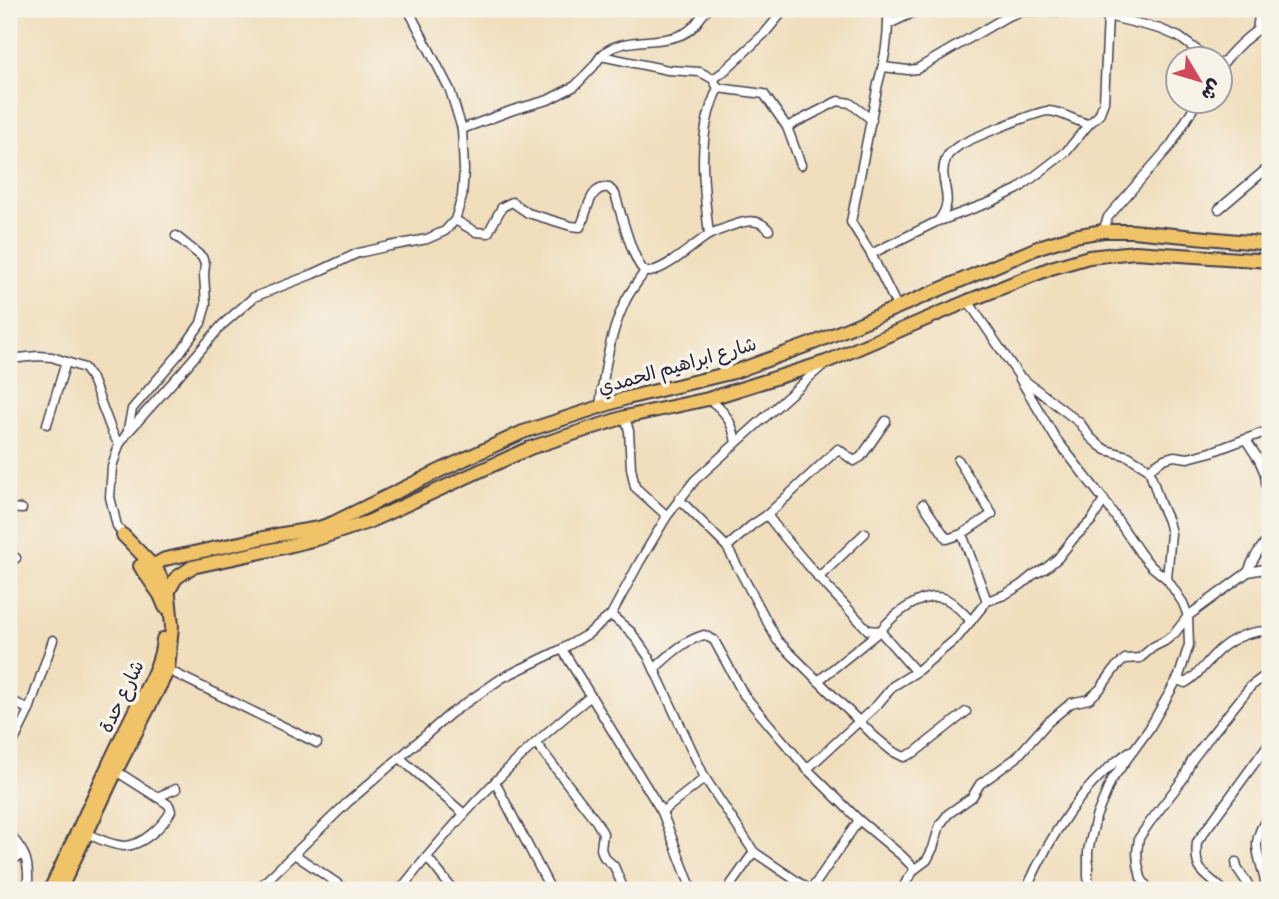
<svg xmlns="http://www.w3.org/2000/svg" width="1279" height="899" viewBox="0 0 1279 899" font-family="Pangolin,'Playpen Sans Arabic',sans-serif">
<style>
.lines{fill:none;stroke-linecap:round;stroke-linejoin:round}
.minor-casing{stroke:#413e4e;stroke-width:11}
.primary-casing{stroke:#413e4e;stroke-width:16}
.minor{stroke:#fff;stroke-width:8}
.primary{stroke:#f0c369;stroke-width:12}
.labels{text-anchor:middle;stroke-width:7;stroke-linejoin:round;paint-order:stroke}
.street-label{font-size:19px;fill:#22223b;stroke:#f7f3e8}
</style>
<rect width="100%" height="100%" fill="#f7f3e8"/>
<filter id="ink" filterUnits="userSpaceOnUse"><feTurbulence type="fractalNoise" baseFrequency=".0143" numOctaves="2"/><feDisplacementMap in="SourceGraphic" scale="14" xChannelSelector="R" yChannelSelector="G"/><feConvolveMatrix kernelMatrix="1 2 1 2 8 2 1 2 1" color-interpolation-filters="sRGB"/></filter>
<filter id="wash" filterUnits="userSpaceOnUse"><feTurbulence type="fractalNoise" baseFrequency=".00686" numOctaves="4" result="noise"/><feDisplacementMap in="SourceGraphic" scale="28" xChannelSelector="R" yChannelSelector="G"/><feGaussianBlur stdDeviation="1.57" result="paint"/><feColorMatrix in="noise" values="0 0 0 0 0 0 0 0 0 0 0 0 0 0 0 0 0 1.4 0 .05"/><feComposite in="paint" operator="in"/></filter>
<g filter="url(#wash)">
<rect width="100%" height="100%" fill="#f0debc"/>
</g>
<g filter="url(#ink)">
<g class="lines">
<defs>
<g id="minor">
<path d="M888,9C889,34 885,60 878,84L851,222L871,254L898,308"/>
<path d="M889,24L921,9"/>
<path d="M1257,30L1260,9"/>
<path d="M601,56C619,35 660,46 685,33C696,28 699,17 708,9"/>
<path d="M883,67L908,70L917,69L1006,17L1022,11L1083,12L1108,16L1160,29L1179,37L1210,60"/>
<path d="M1220,67C1234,48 1249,34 1270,22"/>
<path d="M713,79L723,72L765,33L785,9"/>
<path d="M787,127L801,165"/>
<path d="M462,129L513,110L548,100L575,86L593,67L601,56L668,70L700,72L713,79L718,88L764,94L787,127L838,101L850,103L872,120"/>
<path d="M1219,209L1270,166"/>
<path d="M455,220L476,232L488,233L502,207L512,202L528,213L571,226L580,227C588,214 588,185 609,188L615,194C620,209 633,264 645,271C647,272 649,272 650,272C672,265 689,248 707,236C713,232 721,230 728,227C743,222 757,216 769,230"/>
<path d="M942,220L991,202L1018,189L1066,152L1089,124"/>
<path d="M1103,231L1108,217L1171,145L1197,102"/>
<path d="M709,234C703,183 696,135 718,88"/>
<path d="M871,254L938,221C958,198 936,181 946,159C947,155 953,150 957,147C966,140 1036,112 1048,111C1062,111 1075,122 1089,124L1099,115L1104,102L1108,16"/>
<path d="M968,301L1019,376L1080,423L1090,437L1099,445L1106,450L1128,456L1149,469L1160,503L1168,521L1171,533L1167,579L1183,603L1188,616L1189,645L1179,676"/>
<path d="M9,359L38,356L52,357L84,368L92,379L112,432L119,445"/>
<path d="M1020,379L1056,439L1104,500L1140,553L1151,566L1167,579"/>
<path d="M708,399C725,410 733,423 736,443"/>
<path d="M600,407C604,371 609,337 624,304C629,292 638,282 645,271"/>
<path d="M625,417L629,431L631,468L635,487L667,516"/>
<path d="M47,424L66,362"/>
<path d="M128,429L132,409L179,354L201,323L206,304L204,275L205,264L202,257L176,236"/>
<path d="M1246,440L1259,460L1265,474L1270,515"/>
<path d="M1149,469L1164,459L1174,456L1188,458L1211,452L1270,430"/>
<path d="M679,499L727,547L777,640L874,736L892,751L904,757L915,752L966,712"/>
<path d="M923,504L947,539L962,534L992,514L958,460"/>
<path d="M9,508L22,509"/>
<path d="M767,515C798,556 833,593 868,630L880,631L916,672"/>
<path d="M962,534L987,601"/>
<path d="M123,535L117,526L110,497L112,467L119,445L128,432L180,374L222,325L254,297L313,274L358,253L390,246L427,239L445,231L455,220L462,197L464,170L462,129L450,90L408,9"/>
<path d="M727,547L752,525L767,515L838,449L854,461L861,457L886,421"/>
<path d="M9,563L16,558"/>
<path d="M1248,572C1253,558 1259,548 1270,538"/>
<path d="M818,578L865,533"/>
<path d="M611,615L631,632L648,656L705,778L754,852L810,890"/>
<path d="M562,649L662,812L692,890"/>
<path d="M164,668L317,743"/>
<path d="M654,669C670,655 683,641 704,635L714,640L744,695L807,769L859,820L901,855L915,869"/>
<path d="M818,681L880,631C893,615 923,590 946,599C955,603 964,614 971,621"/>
<path d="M9,699L29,710"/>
<path d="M536,743L596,821L603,833L601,849L604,857L614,866L624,890"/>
<path d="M9,751L29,710L53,640"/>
<path d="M400,758L464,814"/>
<path d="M807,769L877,705L893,686L916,672L957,638L987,601L1004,595L1021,585L1033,575L1046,568L1058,558L1073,539L1092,520L1104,500"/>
<path d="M116,771L157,797L176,789"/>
<path d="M495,782L551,890"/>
<path d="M662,812L705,778"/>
<path d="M87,833C98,839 112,845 124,846C142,846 163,826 171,811L169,805L157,797"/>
<path d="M9,834C28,854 29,864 28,890"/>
<path d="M294,854L347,890"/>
<path d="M427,857L453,890"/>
<path d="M9,860L24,855"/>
<path d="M1236,862L1237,868L1252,890"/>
<path d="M253,890L263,884L347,803L450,714L502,678L562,649L588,634L611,615L639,563L667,516L695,480L822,366"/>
<path d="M400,890C456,819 519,752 591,696"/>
<path d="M727,890L754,852"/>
<path d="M811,890L859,820"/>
<path d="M902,890L907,880L915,869L927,860L933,848L940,825L948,814L972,797L980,784L1016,758L1047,723L1071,703L1089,699L1100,689L1116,667L1125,659L1140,658L1153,647L1165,641L1175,633L1188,616L1248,572L1270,568"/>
<path d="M1026,890C1050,836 1081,785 1130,751"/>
<path d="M1091,890L1088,877V851L1096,817L1111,781L1149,729L1179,676L1180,681L1185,683C1198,676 1204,665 1214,655C1228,640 1249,630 1270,631"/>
<path d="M1149,890L1141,878L1138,864L1137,852L1139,838L1150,822L1183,779L1192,760L1208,739L1251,686L1270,672"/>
<path d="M1223,890C1203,871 1194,873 1197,842L1270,742"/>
<path d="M1266,890C1263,855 1245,848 1270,814"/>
</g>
<g id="primary">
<path d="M140,566L160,595L165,607"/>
<path d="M143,571L165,559L277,535L319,528L335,522L439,471L523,432L627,398L734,372L816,342L1042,246L1074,236L1103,231H1132L1270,244"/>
<path d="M168,592L176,578L192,567L280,548L320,538L368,522L530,448L625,417L708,399L826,362L968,301L1051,268L1089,257L1135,252L1270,261"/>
<path d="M50,890C78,832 104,772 133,714C145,689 161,667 163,639"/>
<path d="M60,890L116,771L168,670L172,626L169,595L157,570L123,535"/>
</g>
</defs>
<!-- minor casing -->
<use href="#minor" class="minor-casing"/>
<!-- primary casing -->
<use href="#primary" class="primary-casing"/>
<!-- minor -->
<use href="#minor" class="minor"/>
<!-- primary -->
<use href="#primary" class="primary"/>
</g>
</g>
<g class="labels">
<!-- street labels -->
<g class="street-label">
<text transform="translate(677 365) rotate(-16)" y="7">شارع ابراهيم الحمدي</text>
<text transform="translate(121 696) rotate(-64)" y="7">شارع حدة</text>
</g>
</g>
<!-- margin -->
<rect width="1279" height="899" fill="none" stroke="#f7f3e8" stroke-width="35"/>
<!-- north arrow -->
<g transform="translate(1199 80) rotate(128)"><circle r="33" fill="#f7f3e8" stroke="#a29fa3" stroke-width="2"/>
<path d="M0-5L12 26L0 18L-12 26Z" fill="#d1495b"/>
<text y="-10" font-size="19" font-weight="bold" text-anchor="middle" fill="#22223b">ش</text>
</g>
</svg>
